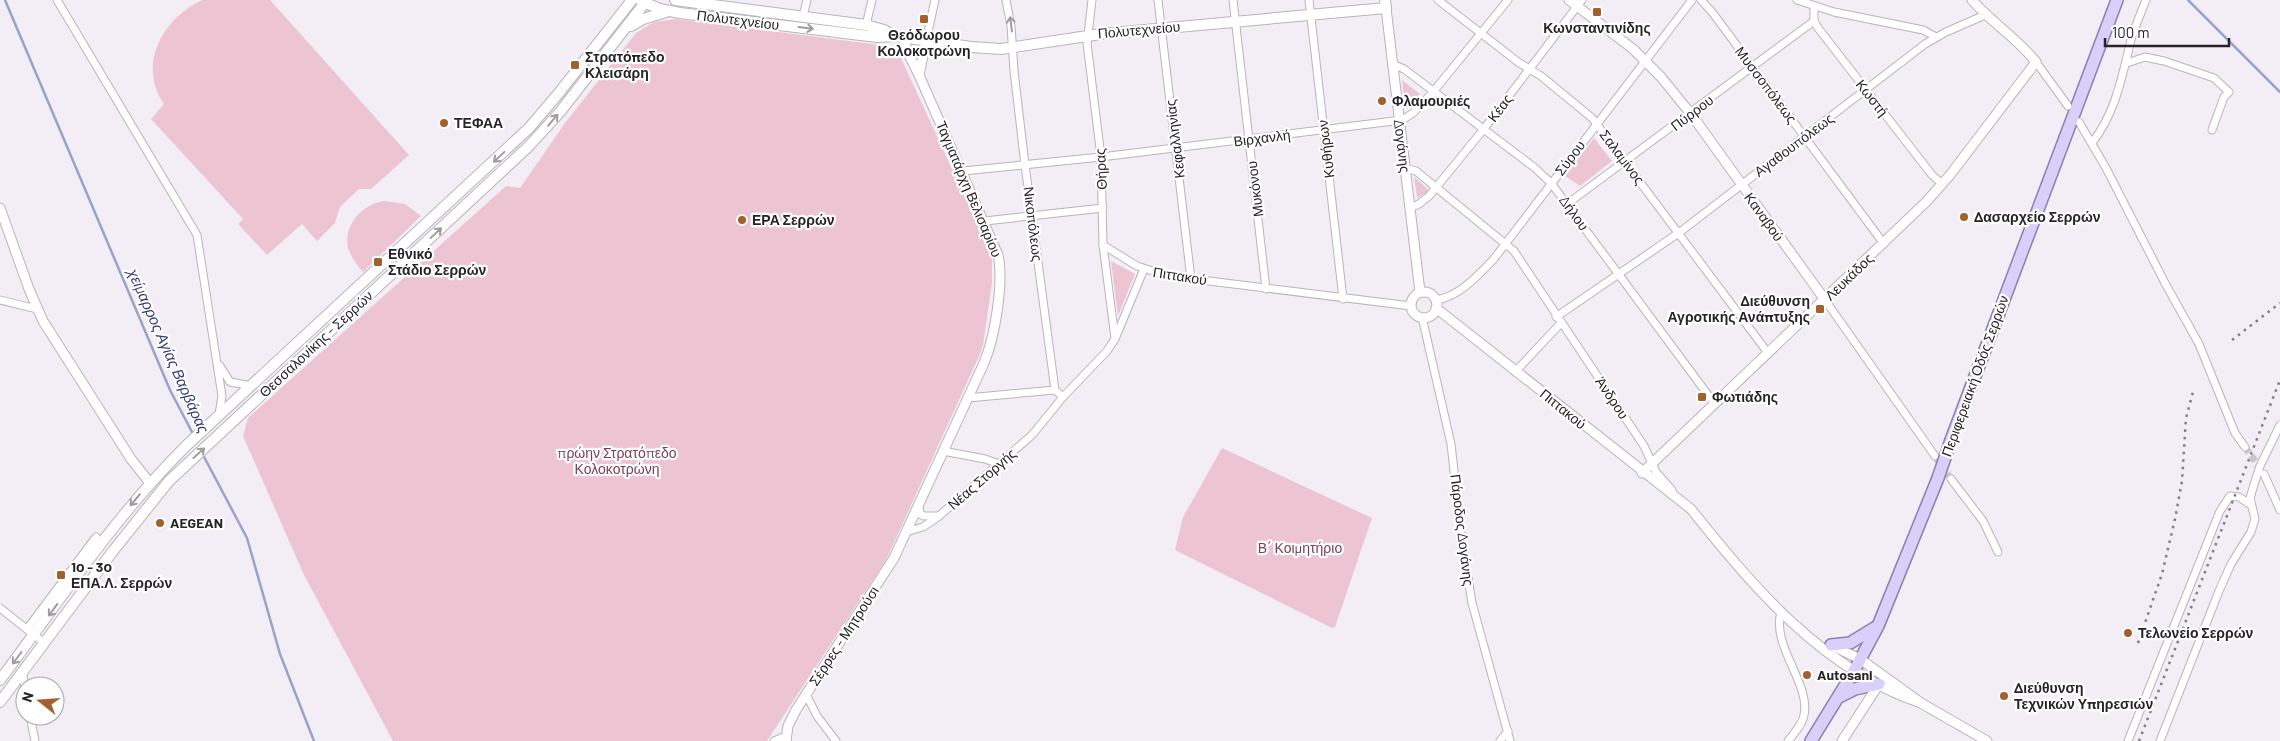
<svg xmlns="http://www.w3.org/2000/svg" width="2280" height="741" viewBox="0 0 2280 741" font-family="Barlow,sans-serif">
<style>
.green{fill:#edc5d2}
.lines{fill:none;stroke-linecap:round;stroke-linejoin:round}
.stream{stroke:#99a3c6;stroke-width:2.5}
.minor-tunnel{stroke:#cac6cc;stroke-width:7;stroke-dasharray:7 3.5;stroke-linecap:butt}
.minor-casing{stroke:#b9b4bb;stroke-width:9}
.tertiary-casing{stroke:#b9b4bb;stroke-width:11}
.secondary-casing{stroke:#b9b4bb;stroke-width:12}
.primary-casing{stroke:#8a80ad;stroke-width:14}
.minor{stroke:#fff;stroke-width:7}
.tertiary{stroke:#fff;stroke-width:9}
.secondary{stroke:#fff;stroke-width:10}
.primary{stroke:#d9d0f9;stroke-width:11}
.rail{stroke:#817d82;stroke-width:2.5;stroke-dasharray:2.5 5;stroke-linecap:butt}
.primary-bridge-casing{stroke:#8a80ad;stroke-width:14;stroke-linecap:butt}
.primary-bridge{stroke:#d9d0f9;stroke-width:11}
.oneway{stroke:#9d9c9e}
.poi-dot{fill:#a2612c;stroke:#fff;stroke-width:2}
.labels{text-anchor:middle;stroke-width:4.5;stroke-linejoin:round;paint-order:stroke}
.street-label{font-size:14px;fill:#262427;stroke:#fff}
.poi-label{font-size:14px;font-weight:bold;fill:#262427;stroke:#fff;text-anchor:start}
.park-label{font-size:14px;fill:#794157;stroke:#fff}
.water-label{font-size:15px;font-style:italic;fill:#353f6f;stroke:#fff}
</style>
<rect width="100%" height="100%" fill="#f3eef5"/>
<!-- green -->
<g class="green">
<path d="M202,0H270L409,155L371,189H359L340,207L335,223L317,241L302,224L267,255L238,224L243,219L151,119L164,104C137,65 162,19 202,0Z"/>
<path d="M676,19L896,47L992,256V283L983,345L980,354L886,560L767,741H393L304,575L243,436L248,418L506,186L520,188L565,123L636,33L654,22Z"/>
<path d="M1402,80L1420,94L1408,107L1405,108Z"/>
<path d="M1594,138L1612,161L1580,186L1565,176Z"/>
<path d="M1414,177L1430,191L1417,198Z"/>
<path d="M385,201L405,204L421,216L363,272C357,265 351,257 348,248C343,225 363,203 385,201Z"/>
<path d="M1111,261L1135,274L1118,316Z"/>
<path d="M1222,448L1372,518L1335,627L1332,628L1175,550L1183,517Z"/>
</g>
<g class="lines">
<!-- stream -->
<g class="stream">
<path d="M5,0L170,390L193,434"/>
<path d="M2188,0L2280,92"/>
<path d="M202,453L247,538L280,654L314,741"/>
</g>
<!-- minor-tunnel -->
<g class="minor-tunnel">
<path d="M2245,447L2262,471"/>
<path d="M1935,456L1951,479"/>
</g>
<defs>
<g id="minor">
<path d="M57,0L197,235L222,396L219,414"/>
<path d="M1006,0L1011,26L1014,71L1025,165L1055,390L1063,397"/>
<path d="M1092,0L1087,43L1101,157L1103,245L1115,338"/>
<path d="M1158,0L1191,279"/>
<path d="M1233,0L1266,289"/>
<path d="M1309,0L1343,299"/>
<path d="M1438,0L1518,62L1541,76L1592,118L1768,353"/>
<path d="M1701,0L1712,12L1884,244"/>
<path d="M1797,0L1834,12L1923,30L1936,37"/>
<path d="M1814,7V21L1818,28L1932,175L1942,184"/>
<path d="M803,16L807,0"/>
<path d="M866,25L872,0"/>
<path d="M926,41L935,0"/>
<path d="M2036,62L2068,106"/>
<path d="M2127,63L2145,57L2164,61L2214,78L2229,92L2224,97L2212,130"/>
<path d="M1392,64L1404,69L1535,168L1551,183L1714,403"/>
<path d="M2079,122L2106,168L2166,285L2199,344L2235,433L2245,447"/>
<path d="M2092,143C2116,112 2122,76 2131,40C2135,26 2141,13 2146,0"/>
<path d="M1405,168L1416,171L1514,251L1644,446L1656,472L1672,490"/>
<path d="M963,171L1101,157L1402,120L1413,113L1433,92L1508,0"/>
<path d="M1567,204L1814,21"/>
<path d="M1410,208L1419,204L1429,196L1483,130L1582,0"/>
<path d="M985,221L1103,208"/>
<path d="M1103,245L1137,266L1168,276L1411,306"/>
<path d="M0,300L37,309"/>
<path d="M1436,300C1460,296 1476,277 1493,260L1692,0"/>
<path d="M1825,300L1935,456"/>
<path d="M1422,317L1451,444L1461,534L1472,603L1510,741"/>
<path d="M1556,317L1680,232L1925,44L1946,32L1985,15"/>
<path d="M220,366L230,382L252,386"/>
<path d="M1515,372L1561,323"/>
<path d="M967,398L1055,390"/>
<path d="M943,451L985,459L999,464"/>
<path d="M2264,474L2280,510"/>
<path d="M1951,479L1983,521L1998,552"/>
<path d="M919,505L920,514L924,516H939"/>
<path d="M906,532L923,527L939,516L1032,435L1063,397L1107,351L1115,339L1144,269"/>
<path d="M0,608L43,642"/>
<path d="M1781,612C1771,646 1811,684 1804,715C1803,724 1794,733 1788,741"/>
<path d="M27,629L96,537"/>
<path d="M22,671L25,687"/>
<path d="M806,694L817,716L836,741"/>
<path d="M30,716L35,741"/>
<path d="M774,741L786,736"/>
<path d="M1500,741L1508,731"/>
<path d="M2128,741L2220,511L2230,496L2239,497L2251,505"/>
<path d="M2160,741L2219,591L2231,564L2251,532L2255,519L2250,498L2253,488L2260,466L2280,425"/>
</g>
<g id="tertiary">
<path d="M1569,0L1633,49L1661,77L1691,114L1825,300"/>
<path d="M1386,8L1420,292"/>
<path d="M903,37L908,53L919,75"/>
<path d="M0,208L29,289L43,321L131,459L150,483"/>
<circle cx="1424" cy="305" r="13"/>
<path d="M1436,308L1691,509C1753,587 1823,670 1921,703"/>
<path d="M1642,473L1926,202L1950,175L2036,62C2017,38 1992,23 1972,0"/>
<path d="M1833,646L1860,659L1921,703L1987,741"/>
<path d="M786,741L788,726L796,710L894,558L984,363C995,337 1004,282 998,255L919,75L926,41"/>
<path d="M1842,741L1879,684"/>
</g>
<g id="secondary">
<path d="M675,0L866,25L884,30L894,36"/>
<path d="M641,1L660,9L680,13L877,37L894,36L971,47L1001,49L1101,34L1386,8L1385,0"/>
<path d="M631,26L643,19L666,12"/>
<path d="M0,680C60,600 115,516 187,445L529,128L558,94L632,0"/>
<path d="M0,702L113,551L169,481L529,146L560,112L647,0"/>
</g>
<g id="primary">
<path d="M1951,440L2117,0"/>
<path d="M1831,645L1850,643L1876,627"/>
<path d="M1839,697L1855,689L1879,684"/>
<path d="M1811,741L1854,671L1878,626L1938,478"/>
</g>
</defs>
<!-- minor casing -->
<use href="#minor" class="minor-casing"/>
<!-- tertiary casing -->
<use href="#tertiary" class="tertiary-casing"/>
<!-- secondary casing -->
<use href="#secondary" class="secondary-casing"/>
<!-- primary casing -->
<use href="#primary" class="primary-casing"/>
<!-- minor -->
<use href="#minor" class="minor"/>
<!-- tertiary -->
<use href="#tertiary" class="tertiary"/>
<!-- secondary -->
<use href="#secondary" class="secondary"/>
<!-- primary -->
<use href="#primary" class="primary"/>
<!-- rail -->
<g class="rail">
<path d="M2232,340L2280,303"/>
<path d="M2138,643L2162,574L2175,519L2182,481L2186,418L2194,388"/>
<path d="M2139,741L2280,380"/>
</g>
<defs>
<path id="primary-bridge" d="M1938,478L1951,440"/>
</defs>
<!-- primary-bridge casing -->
<use href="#primary-bridge" class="primary-bridge-casing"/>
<!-- primary-bridge -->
<use href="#primary-bridge" class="primary-bridge"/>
</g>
<!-- one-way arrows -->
<defs><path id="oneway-shaft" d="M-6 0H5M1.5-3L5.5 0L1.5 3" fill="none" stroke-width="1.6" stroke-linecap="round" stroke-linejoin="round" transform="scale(1.25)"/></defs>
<g class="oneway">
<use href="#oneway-shaft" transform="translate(1011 24) rotate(-97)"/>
<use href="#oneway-shaft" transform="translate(806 28) rotate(7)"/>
<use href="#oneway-shaft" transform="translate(553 120) rotate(-50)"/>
<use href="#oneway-shaft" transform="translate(499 157) rotate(137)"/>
<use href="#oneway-shaft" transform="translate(436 233) rotate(-43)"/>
<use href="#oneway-shaft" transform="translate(199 453) rotate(-42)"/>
<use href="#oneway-shaft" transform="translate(135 500) rotate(130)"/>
<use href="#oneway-shaft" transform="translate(53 610) rotate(126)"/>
<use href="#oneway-shaft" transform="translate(17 658) rotate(127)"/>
</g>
<!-- markers -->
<g class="poi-dot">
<rect x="1592" y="7" width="10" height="10" rx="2.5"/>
<rect x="919" y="14" width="10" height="10" rx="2.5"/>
<rect x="570" y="60" width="10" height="10" rx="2.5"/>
<circle cx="1382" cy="101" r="5"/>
<circle cx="444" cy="123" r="5"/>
<circle cx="1964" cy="217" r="5"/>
<circle cx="742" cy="220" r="5"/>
<rect x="373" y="257" width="10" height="10" rx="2.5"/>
<rect x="1815" y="304" width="10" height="10" rx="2.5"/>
<rect x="1697" y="392" width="10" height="10" rx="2.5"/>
<circle cx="160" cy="523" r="5"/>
<rect x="56" y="570" width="10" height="10" rx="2.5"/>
<circle cx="2128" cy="633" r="5"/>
<circle cx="1807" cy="675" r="5"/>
<circle cx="2004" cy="696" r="5"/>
</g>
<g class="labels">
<!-- street labels -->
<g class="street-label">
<text transform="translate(738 20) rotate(7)" y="5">Πολυτεχνείου</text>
<text transform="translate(1139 30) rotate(-5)" y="5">Πολυτεχνείου</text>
<text transform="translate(1766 85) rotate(53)" y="5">Μυσσοπόλεως</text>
<text transform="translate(1872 98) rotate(52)" y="5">Κωστή</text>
<text transform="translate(1500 108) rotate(-53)" y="5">Κέας</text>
<text transform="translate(1692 113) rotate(-37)" y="5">Πύρρου</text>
<text transform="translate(1262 138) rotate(-7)" y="5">Βιρχανλή</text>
<text transform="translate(1175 139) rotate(-97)" y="5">Κεφαλληνίας</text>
<text transform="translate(1794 145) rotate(-37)" y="5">Αγαθουπόλεως</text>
<text transform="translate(1402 146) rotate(83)" y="5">Δογάνης</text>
<text transform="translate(1326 149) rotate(-97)" y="5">Κυθήρων</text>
<text transform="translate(1622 157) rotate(53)" y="5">Σαλαμίνος</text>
<text transform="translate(1570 158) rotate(-53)" y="5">Σύρου</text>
<text transform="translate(1101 169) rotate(-93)" y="5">Θήρας</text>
<text transform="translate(969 189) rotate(67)" y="5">Ταγματάρχη Βελισαρίου</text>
<text transform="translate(1255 189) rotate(-97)" y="5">Μυκόνου</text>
<text transform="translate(1574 213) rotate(54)" y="5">Δήλου</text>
<text transform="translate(1764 217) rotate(54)" y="5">Καναβού</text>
<text transform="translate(1033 224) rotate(83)" y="5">Νικοπόλεως</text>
<text transform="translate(1180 276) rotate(9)" y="5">Πιττακού</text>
<text transform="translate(1849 277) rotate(-44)" y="5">Λευκάδος</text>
<text transform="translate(316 344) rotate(-43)" y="5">Θεσσαλονίκης - Σερρών</text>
<text transform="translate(1975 376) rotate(-70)" y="5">Περιφερειακή Οδός Σερρών</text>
<text transform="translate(1612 398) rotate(56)" y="5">Άνδρου</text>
<text transform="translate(1563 409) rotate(39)" y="5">Πιττακού</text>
<text transform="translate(982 479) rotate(-41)" y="5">Νέας Στοργής</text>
<text transform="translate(1462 530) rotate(83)" y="5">Πάροδος Δογάνης</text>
<text transform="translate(844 636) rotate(-57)" y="5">Σέρρες - Μητρούσι</text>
</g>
<!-- poi labels -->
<g class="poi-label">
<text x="1597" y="33" text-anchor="middle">Κωνσταντινίδης</text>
<text x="924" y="40" text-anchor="middle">Θεόδωρου<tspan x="924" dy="16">Κολοκοτρώνη</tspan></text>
<text x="585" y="62">Στρατόπεδο<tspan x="585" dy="16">Κλεισάρη</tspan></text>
<text x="1392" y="106">Φλαμουριές</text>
<text x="454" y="128">ΤΕΦΑΑ</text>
<text x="1974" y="222">Δασαρχείο Σερρών</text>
<text x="752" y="225">ΕΡΑ Σερρών</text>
<text x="388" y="259">Εθνικό<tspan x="388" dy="16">Στάδιο Σερρών</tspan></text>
<text x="1810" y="306" text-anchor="end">Διεύθυνση<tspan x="1810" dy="16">Αγροτικής Ανάπτυξης</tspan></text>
<text x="1712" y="402">Φωτιάδης</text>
<text x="170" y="528">AEGEAN</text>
<text x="71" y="572">1ο - 3ο<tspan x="71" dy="16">ΕΠΑ.Λ. Σερρών</tspan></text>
<text x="2138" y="638">Τελωνείο Σερρών</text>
<text x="1817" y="680">Autosani</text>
<text x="2014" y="693">Διεύθυνση<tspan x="2014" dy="16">Τεχνικών Υπηρεσιών</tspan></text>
</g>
<!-- park labels -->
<g class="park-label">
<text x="617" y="458">πρώην Στρατόπεδο<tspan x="617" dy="16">Κολοκοτρώνη</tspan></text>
<text x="1300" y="553">Β΄ Κοιμητήριο</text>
</g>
<!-- water labels -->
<g class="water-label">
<text transform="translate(168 351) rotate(66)" y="5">χείμαρρος Αγίας Βαρβάρας</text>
</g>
</g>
<!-- north arrow -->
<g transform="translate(40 701) rotate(287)"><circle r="24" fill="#ffffff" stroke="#a8a7a9"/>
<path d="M0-4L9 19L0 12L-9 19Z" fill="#a2612c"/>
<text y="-8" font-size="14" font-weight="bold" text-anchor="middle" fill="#262427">N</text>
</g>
<!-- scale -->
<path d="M2105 38v8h124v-8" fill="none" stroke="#262427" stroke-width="2.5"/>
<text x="2112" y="38" font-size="15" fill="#262427" stroke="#ffffff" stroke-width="4" paint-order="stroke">100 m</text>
</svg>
